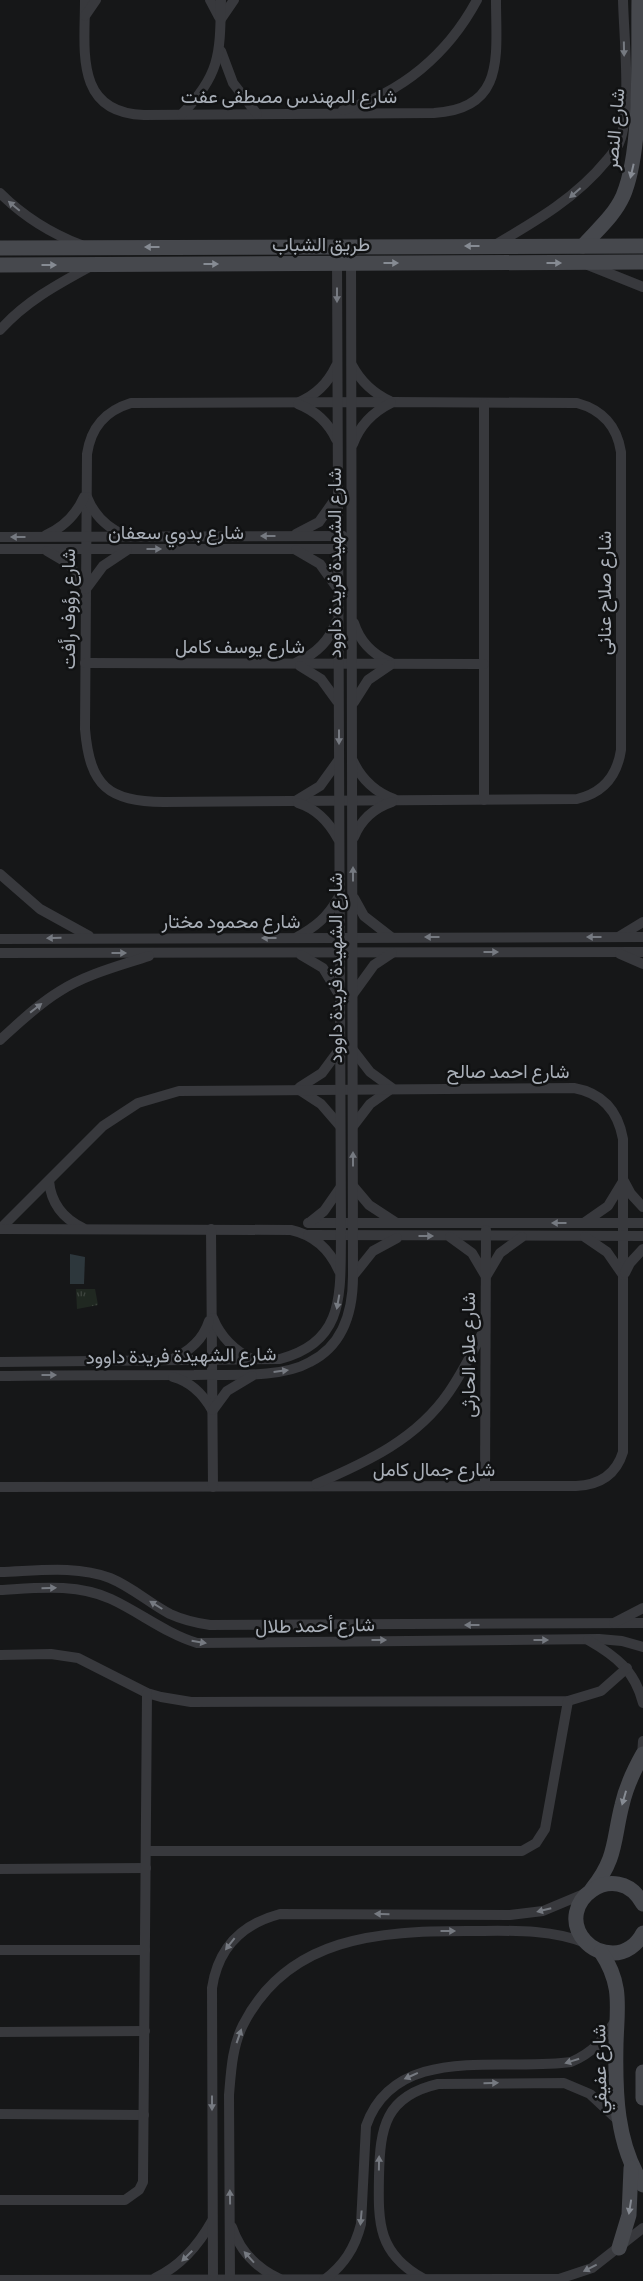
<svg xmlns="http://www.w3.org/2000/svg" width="643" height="2281" viewBox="0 0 643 2281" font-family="Commissioner,Vazirmatn,sans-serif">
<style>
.grass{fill:url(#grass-tufts)}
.water{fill:#2d373c}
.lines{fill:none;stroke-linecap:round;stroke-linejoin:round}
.street{stroke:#38393d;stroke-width:10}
.secondary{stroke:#46484d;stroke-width:15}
.oneway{fill:#767a81}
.oneway2{fill:#868b93}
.labels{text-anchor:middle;stroke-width:5;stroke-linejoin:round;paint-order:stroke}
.street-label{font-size:19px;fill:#a9afb8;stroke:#111213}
</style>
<defs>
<pattern id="grass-tufts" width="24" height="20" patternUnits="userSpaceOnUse" patternTransform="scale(1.25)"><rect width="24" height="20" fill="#202821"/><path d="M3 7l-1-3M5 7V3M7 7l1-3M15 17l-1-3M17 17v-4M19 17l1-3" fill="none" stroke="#3e453f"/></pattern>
</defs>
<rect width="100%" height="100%" fill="#161718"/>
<!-- grass -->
<path class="grass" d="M76,1289H95L98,1305L77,1309Z"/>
<!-- water -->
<path class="water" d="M70,1254L85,1257L84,1284H70Z"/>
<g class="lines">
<!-- street -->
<g class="street">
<path d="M85,0C85,50 74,113 144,115L434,113C506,109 496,55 496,0"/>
<path d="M210,0L219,17"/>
<path d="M85,16L96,0"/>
<path d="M221,19L234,0"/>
<path d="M221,51L233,83L257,114"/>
<path d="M343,110C402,93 448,54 477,0"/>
<path d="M182,114C221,74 220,53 221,0"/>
<path d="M0,193C23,216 50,233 81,245"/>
<path d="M495,245C536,221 576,198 607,160C613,153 619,146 621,138C631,103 624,38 623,0"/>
<path d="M588,265L643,287"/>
<path d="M0,330C26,301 58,284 91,266"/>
<path d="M352,365C361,382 373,393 390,401"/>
<path d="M299,402C316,395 328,383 336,366"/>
<path d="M393,402L577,403C603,410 617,426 621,452V750C617,776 603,793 577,799L164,802C108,801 90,787 85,729L87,454C91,427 105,411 131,403Z"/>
<path d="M484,403V800"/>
<path d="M298,404C316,411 328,422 336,439"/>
<path d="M353,444C360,425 373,412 391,403"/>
<path d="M87,497C94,515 106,527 124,535"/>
<path d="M296,534L319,522L336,498"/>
<path d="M46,535C64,527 76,515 84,497"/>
<path d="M0,537L343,536"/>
<path d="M0,549H344"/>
<path d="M296,550L320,564L338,589"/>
<path d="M47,551L69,564L84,586"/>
<path d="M86,589L103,566L127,550"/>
<path d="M354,623C360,642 372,654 390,662"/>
<path d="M297,662C316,654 329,642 336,622"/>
<path d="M85,663L484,664"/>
<path d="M300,666L321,679L337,701"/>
<path d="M354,702L368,680L390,665"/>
<path d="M353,761C362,780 375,792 394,799"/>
<path d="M297,800L320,786L338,761"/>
<path d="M298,803C317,809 329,822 338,839"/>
<path d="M354,837C361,820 374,808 392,802"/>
<path d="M0,874L40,909L89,936"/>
<path d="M354,898L364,916L391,937"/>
<path d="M620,936L643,922"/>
<path d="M297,937C315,927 328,917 338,898"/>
<path d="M0,939L643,937"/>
<path d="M0,953L643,952"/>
<path d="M620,954L643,964"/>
<path d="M301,955L323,968L338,993"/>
<path d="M353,994L374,965L392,953"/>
<path d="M0,1040C19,1023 37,1005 60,991C87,974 119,966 149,956"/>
<path d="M353,1050L370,1072L392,1088"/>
<path d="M300,1087L322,1073L339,1050"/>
<path d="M298,1089L321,1104L340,1126"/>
<path d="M354,1125L370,1104L391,1089"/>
<path d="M49,1181C51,1203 62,1218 83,1228"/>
<path d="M624,1181L631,1194L643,1207"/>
<path d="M353,1186L369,1205L395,1222"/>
<path d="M585,1222L608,1206L622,1183"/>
<path d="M308,1223H643"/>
<path d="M309,1223L324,1211L340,1188"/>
<path d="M0,1229L103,1126L138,1103L179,1091L574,1088C602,1093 618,1111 623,1139V1452C616,1475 599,1485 576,1486L0,1487"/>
<path d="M1,1229L291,1230C314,1235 330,1250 339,1271"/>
<path d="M211,1229L213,1487"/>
<path d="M308,1235L643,1236"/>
<path d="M450,1237L472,1253L485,1275"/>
<path d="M585,1237L607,1252L623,1275"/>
<path d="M625,1273L630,1263L643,1249"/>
<path d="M487,1275L500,1253L522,1237"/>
<path d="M353,1276L373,1251L397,1238"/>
<path d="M213,1318C221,1338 235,1351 254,1360"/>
<path d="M170,1360C189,1352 203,1340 209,1321"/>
<path d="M0,1362L280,1359C346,1342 340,1292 341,1236L337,257"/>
<path d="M0,1376C65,1375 129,1375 194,1375C228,1374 280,1379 310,1362C344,1345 353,1311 353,1276L351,246"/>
<path d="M173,1377C191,1382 203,1394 212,1410"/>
<path d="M213,1410L227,1391L252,1376"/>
<path d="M316,1484C367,1462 417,1439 449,1392C463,1372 474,1349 485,1328"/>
<path d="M485,1486L486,1230"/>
<path d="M0,1572C36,1571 76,1565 110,1578C132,1587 149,1603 170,1614C183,1620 196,1623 210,1625L643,1623"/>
<path d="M0,1590C37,1588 76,1583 111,1599C141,1613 165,1633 197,1643L599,1639L622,1641L643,1647"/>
<path d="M614,1623L643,1608"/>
<path d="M588,1640C616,1656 635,1671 643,1703"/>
<path d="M0,1655L51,1654L78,1658L147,1693L161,1697L191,1702L568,1701L601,1691L627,1668"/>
<path d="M642,1755L643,1741"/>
<path d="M146,1851H522L536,1843L545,1829L568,1701"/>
<path d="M0,1869L146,1868"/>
<path d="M0,1950H145"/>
<path d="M0,2032L145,2031"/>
<path d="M0,2114L144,2115"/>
<path d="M0,2200H125L139,2190L143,2182L147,1693"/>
<path d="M232,2227C240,2251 256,2268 280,2279"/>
<path d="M155,2278C181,2266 198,2246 212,2221"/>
<path d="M424,2279C378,2254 378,2224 379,2176C380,2128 385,2096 438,2084L564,2083L590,2094L620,2122"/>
<path d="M0,2280L559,2279L592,2268L643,2228"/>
<path d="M324,2280C344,2265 355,2248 361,2224L366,2126C395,2042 502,2072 571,2062C592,2053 603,2041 615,2021"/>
<path d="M213,2281L212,1988C218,1948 242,1924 280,1914L510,1915L543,1911L586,1893"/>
<path d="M230,2281L229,2095C231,2072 232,2047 243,2025C288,1936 380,1931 467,1931C507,1931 548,1928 586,1943"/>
</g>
<!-- secondary -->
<g class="secondary">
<path d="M583,246C597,230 614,216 623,196C643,149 638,54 639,0"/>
<path d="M0,248L643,246"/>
<path d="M0,265L643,262"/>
<path d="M592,1889C617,1858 613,1840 622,1805C626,1787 634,1770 643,1754"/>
<path d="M643,1904C617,1856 552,1903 585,1941C592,1949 602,1953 613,1953C626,1953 637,1945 643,1933"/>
<path d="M601,1952C623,1985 617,2007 616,2044C615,2092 616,2144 643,2185"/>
<path d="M643,2072V2098"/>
<path d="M619,2248L629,2215L631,2168"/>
</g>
</g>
<!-- one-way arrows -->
<defs><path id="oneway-solid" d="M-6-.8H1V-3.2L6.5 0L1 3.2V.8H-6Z" transform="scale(1.25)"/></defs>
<g class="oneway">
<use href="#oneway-solid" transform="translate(624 49) rotate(89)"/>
<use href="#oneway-solid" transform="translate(575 193) rotate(139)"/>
<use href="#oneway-solid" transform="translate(14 206) rotate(-140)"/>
<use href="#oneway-solid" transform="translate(337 295) rotate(90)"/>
<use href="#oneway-solid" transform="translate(268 536) rotate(180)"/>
<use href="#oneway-solid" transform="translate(18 537) rotate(180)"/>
<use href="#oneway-solid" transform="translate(154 549)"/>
<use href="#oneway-solid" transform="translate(339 737) rotate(90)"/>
<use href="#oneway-solid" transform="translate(353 874) rotate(-90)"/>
<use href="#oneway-solid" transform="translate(432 937) rotate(180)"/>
<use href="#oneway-solid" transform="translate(594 937) rotate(180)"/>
<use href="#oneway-solid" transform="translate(54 938) rotate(179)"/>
<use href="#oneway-solid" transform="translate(269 938) rotate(180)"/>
<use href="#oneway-solid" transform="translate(491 952)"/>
<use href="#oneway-solid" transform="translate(119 953)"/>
<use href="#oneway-solid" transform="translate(36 1008) rotate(-38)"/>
<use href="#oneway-solid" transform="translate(353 1159) rotate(-90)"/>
<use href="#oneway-solid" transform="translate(559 1223) rotate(180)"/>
<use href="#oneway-solid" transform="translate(426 1236)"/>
<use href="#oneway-solid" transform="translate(338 1302) rotate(100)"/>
<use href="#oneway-solid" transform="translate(281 1371) rotate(-7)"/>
<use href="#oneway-solid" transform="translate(49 1375)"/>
<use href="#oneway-solid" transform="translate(49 1588) rotate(-1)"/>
<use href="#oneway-solid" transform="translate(156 1605) rotate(-148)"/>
<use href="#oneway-solid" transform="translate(472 1625) rotate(180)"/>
<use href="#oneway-solid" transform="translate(379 1640)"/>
<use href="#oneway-solid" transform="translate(541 1640)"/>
<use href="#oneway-solid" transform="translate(199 1642) rotate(9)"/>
<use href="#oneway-solid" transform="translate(544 1910) rotate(166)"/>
<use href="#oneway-solid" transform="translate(382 1914) rotate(-179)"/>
<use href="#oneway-solid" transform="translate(448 1931)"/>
<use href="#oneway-solid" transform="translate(230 1944) rotate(128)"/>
<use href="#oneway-solid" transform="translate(239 2036) rotate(-71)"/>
<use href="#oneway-solid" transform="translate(572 2061) rotate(163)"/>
<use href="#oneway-solid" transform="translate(411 2076) rotate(156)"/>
<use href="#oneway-solid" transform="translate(491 2083) rotate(-1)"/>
<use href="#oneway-solid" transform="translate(212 2103) rotate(90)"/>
<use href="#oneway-solid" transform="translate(379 2163) rotate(-89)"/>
<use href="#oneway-solid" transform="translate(230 2197) rotate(-91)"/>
<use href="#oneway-solid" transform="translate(361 2218) rotate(95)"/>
<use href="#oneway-solid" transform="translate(187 2256) rotate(135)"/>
<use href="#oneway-solid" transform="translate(249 2257) rotate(-132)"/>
<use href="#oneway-solid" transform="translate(590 2268) rotate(153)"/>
</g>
<g class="oneway2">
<use href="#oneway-solid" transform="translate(632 171) rotate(103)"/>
<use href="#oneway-solid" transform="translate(472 246) rotate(-180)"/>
<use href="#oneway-solid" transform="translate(152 247) rotate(180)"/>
<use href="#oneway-solid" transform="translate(391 263)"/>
<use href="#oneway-solid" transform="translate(554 263)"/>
<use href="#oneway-solid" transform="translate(211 264)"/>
<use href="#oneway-solid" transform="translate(49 265)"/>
<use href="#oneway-solid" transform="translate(624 1798) rotate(106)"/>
<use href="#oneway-solid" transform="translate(630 2207) rotate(99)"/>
</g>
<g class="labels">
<!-- street labels -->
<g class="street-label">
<text x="289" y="103">شارع المهندس مصطفى عفت</text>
<text transform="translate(614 129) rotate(-85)" y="7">شارع النصر</text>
<text x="321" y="251">طريق الشباب</text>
<text x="176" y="539">شارع بدوي سعفان</text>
<text transform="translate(334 563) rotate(-90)" y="7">شارع الشهيدة فريدة داوود</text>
<text transform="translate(604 593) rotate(-90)" y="7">شارع صلاح عنانى</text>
<text transform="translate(68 609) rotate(-90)" y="7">شارع رؤوف رأفت</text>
<text x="240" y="653">شارع يوسف كامل</text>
<text x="231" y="928">شارع محمود مختار</text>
<text transform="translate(335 968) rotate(-90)" y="7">شارع الشهيدة فريدة داوود</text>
<text x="508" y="1078">شارع احمد صالح</text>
<text transform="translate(181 1355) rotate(-1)" y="7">شارع الشهيدة فريدة داوود</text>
<text transform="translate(468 1355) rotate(-90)" y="7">شارع علاء الحارثى</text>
<text x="434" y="1476">شارع جمال كامل</text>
<text transform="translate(315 1625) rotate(-1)" y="7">شارع أحمد طلال</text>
<text transform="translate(599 2069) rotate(-91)" y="7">شارع عفيفي</text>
</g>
</g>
</svg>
